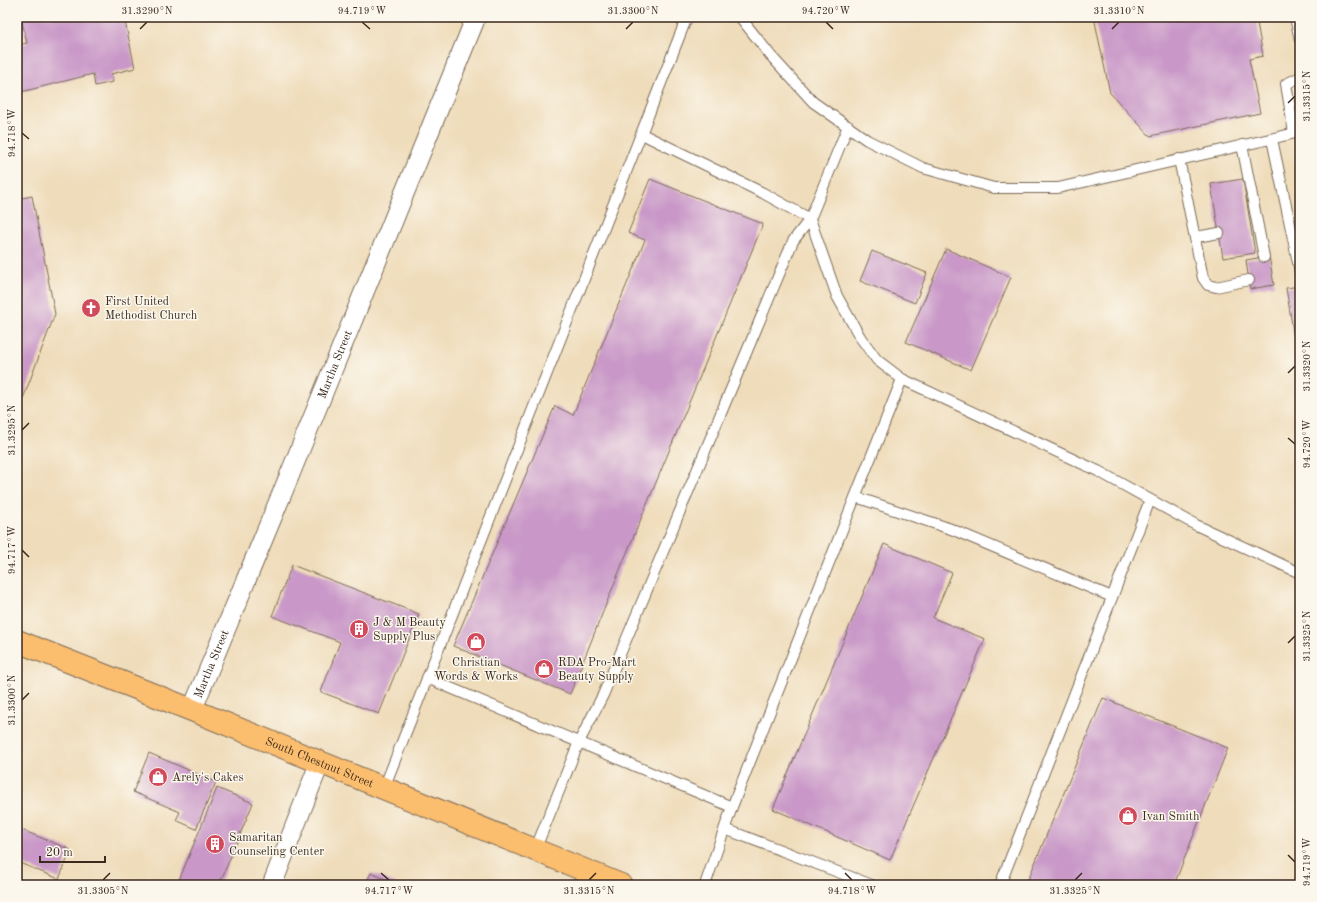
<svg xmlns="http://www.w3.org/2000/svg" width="1317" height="902" viewBox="0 0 1317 902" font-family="'Old Standard TT',serif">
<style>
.building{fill:#c998c8}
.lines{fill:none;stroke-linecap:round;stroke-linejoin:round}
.service-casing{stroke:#7a6855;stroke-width:12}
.minor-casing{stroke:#7a6855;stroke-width:21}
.primary-casing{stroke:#7a6855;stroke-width:24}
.service{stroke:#fff;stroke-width:10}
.minor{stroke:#fff;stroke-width:19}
.primary{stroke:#fbbd6e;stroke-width:22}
.ticks{fill:none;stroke:#3b2a1e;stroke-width:1.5}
.labels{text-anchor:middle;stroke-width:3;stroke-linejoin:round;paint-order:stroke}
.poi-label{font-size:12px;fill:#3b2a1e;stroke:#fbf7ec;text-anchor:start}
.street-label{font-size:12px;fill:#3b2a1e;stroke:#fbf7ec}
.neatline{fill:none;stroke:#3b2a1e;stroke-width:1.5}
.ticks-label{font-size:10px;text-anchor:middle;fill:#3b2a1e}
</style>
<rect width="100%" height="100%" fill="#fbf7ec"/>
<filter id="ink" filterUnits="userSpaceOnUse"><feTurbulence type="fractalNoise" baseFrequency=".025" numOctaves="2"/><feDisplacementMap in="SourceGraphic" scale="8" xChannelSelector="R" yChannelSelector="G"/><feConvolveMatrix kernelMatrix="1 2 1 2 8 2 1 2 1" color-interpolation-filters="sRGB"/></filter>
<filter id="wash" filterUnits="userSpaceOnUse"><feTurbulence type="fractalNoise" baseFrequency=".012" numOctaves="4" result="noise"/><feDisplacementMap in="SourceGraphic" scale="16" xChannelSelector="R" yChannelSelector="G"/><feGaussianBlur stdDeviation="0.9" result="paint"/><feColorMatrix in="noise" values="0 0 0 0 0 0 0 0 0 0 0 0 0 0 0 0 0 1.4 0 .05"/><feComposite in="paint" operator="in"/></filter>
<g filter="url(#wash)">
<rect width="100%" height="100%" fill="#efdcba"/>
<g id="blocks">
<!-- building -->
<g class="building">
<path d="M21,17H124L135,68L111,74L113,82L95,86L93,74L17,93V45L27,43Z"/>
<path d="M1094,17H1256L1263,56L1249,59L1260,113L1150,136L1110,93Z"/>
<path d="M650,179L763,224L621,567L570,694L453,646L555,406L573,415L645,240L628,233Z"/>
<path d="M1243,179L1255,253L1223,258L1211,184Z"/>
<path d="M32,196L55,314L21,404L17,403V199Z"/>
<path d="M946,249L1011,277L971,370L906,342Z"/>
<path d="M872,251L927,273L915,303L860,281Z"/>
<path d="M1269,256L1274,285L1250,289L1246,260Z"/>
<path d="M1300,286V337H1294L1286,288Z"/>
<path d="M884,544L952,573L933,618L985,639L890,860L773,809Z"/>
<path d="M292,565L419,614L379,714L321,692L340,642L272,616Z"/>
<path d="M1103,698L1228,748L1174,885H1026Z"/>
<path d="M149,753L216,782L196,829L176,820L180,812L133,792Z"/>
<path d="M217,788L253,803L219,885H177Z"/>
<path d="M17,828L71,850L59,879L17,862Z"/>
<path d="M371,873L399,885H365Z"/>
</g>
</g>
</g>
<g filter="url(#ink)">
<use href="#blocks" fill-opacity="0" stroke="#7a6855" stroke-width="1"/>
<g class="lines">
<defs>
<g id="service">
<path d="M740,17L771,56L813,102L867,140L923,168L994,188H1058L1300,132"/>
<path d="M1295,17L1300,40"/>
<path d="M848,126L810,219L837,296L860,337L877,360L902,379L1098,471L1196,525L1300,573"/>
<path d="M1294,133L1286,84L1300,77"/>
<path d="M1272,139L1300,272"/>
<path d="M1242,145L1264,257"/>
<path d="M1179,159L1203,278L1208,285L1216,287L1249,280"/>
<path d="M1196,237L1219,233"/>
<path d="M856,497L951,529L1112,597"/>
<path d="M427,678L732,807"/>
<path d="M384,788L687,17"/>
<path d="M725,829L872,885"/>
<path d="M535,850L579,742L603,695L793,241L810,219L763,193L642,134"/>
<path d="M705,885L732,807L902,379"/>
<path d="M1000,885L1150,500"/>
</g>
<g id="minor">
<path id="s1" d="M192,710L288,479L476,17"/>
<path d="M272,885L320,762"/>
</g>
<g id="primary">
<path id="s2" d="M17,641L192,710L621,885"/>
</g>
</defs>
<!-- service casing -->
<use href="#service" class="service-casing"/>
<!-- minor casing -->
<use href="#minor" class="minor-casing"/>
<!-- primary casing -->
<use href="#primary" class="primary-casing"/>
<!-- service -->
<use href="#service" class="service"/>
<!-- minor -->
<use href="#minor" class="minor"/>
<!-- primary -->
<use href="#primary" class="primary"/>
</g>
</g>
<!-- ticks -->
<path class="ticks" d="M362,22L370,29M826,22L833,29M140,29L147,22M626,29L633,22M1112,29L1119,22M1288,103L1295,96M22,133L29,139M1288,373L1295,366M22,430L29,423M1288,438L1295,444M22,550L29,557M1288,643L1295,636M22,700L29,693M1288,855L1295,862M381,873L389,880M845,873L852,880M103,880L110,873M589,880L596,873M1075,880L1082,873"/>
<!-- icons -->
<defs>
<symbol id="church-disc" viewBox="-11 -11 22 22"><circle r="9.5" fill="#d1495b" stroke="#fbf7ec"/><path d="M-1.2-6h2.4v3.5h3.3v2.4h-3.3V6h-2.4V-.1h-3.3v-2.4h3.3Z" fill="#fff"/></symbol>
<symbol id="building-disc" viewBox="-11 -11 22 22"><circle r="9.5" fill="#d1495b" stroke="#fbf7ec"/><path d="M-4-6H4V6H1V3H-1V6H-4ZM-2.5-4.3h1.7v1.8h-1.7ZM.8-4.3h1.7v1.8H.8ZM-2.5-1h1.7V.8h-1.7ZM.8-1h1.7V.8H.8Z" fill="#fff"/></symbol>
<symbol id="shop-disc" viewBox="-11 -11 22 22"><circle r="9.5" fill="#d1495b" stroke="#fbf7ec"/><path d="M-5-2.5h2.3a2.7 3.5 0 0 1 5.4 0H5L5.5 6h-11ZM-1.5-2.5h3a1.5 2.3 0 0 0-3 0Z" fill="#fff"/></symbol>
</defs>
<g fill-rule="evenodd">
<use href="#church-disc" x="80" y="297" width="22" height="22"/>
<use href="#building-disc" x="348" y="618" width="22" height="22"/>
<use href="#shop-disc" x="465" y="631" width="22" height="22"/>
<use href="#shop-disc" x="533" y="658" width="22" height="22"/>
<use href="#shop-disc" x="147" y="766" width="22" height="22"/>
<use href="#shop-disc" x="1117" y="805" width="22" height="22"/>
<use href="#building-disc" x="204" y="833" width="22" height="22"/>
</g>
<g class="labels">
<!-- poi labels -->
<g class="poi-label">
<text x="105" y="305">First United<tspan x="105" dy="14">Methodist Church</tspan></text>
<text x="373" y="626">J &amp; M Beauty<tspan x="373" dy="14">Supply Plus</tspan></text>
<text x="476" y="666" text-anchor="middle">Christian<tspan x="476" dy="14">Words &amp; Works</tspan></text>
<text x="558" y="666">RDA Pro-Mart<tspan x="558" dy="14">Beauty Supply</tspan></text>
<text x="172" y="781">Arely's Cakes</text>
<text x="1142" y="820">Ivan Smith</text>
<text x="229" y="841">Samaritan<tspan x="229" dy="14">Counseling Center</tspan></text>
</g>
<!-- street labels -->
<g class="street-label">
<text dy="4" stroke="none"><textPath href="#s1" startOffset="374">Martha Street</textPath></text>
<text dy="4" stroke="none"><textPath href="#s1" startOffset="50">Martha Street</textPath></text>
<text dy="4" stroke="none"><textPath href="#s2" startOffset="326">South Chestnut Street</textPath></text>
</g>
</g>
<!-- margin -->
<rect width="1317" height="902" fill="none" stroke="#fbf7ec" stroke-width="44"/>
<!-- scale -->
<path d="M40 856v6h65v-6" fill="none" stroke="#3b2a1e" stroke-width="2"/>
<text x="46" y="856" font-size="12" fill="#3b2a1e" stroke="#fbf7ec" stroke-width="3" paint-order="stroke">20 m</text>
<rect x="22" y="22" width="1273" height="858" class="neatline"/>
<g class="ticks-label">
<text x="147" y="14">31.3290°N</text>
<text x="362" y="14">94.719°W</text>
<text x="633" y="14">31.3300°N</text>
<text x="826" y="14">94.720°W</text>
<text x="1119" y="14">31.3310°N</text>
<text transform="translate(1306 96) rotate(-90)" y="4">31.3315°N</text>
<text transform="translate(11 133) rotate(-90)" y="4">94.718°W</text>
<text transform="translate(1306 366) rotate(-90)" y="4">31.3320°N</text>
<text transform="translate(11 430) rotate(-90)" y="4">31.3295°N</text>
<text transform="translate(1306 444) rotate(-90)" y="4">94.720°W</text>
<text transform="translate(11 550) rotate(-90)" y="4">94.717°W</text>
<text transform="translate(1306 636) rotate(-90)" y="4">31.3325°N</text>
<text transform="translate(11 700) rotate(-90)" y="4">31.3300°N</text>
<text transform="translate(1306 862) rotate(-90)" y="4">94.719°W</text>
<text x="103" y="894">31.3305°N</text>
<text x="389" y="894">94.717°W</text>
<text x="589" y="894">31.3315°N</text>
<text x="852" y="894">94.718°W</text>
<text x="1075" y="894">31.3325°N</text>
</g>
</svg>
